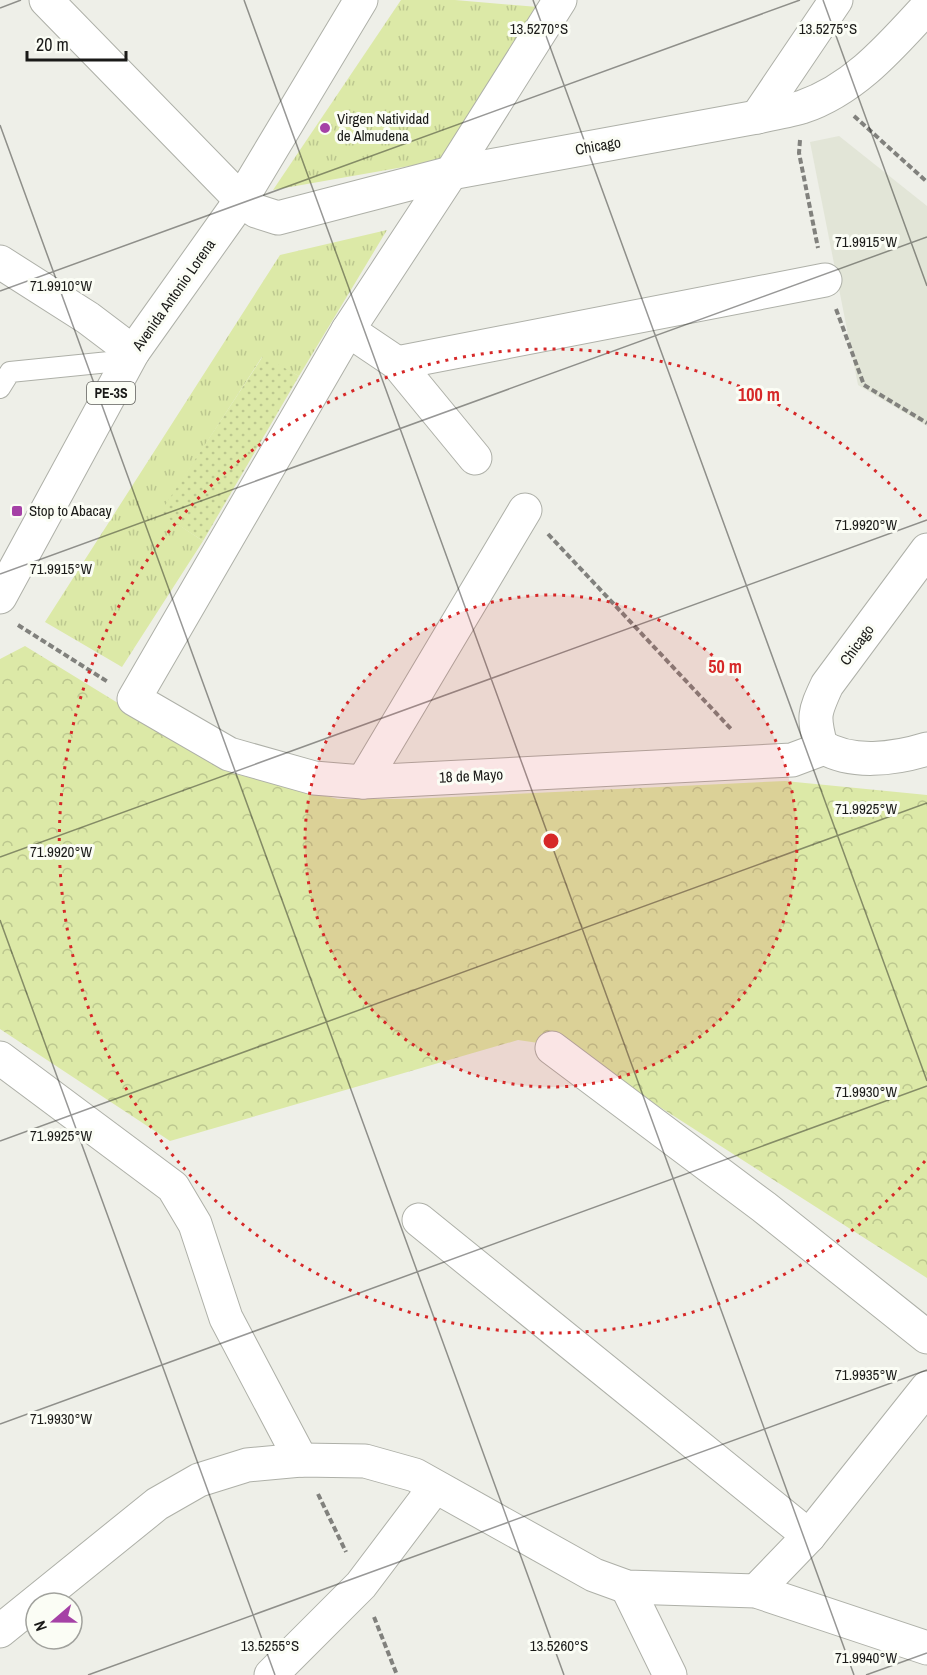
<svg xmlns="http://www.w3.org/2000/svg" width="927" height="1675" viewBox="0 0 927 1675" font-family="'Archivo Narrow',sans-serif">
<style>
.built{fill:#e2e5d7}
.grass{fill:url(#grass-tufts)}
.forest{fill:url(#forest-crowns)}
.park{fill:url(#park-dots)}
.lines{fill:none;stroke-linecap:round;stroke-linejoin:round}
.service-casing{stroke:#aeb0a8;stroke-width:22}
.minor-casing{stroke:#aeb0a8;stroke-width:35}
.tertiary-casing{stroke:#aeb0a8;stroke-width:35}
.secondary-casing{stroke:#aeb0a8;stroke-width:35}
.trunk-casing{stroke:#aeb0a8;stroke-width:35}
.path{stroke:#81817d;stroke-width:4;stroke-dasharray:6 3;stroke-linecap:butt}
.service{stroke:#fff;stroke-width:20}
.minor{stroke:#fff;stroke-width:33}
.tertiary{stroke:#fff;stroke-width:33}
.secondary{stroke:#fff;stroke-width:33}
.trunk{stroke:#fff;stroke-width:33}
.ticks{fill:none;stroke:#1a1a18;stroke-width:1.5;stroke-opacity:0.45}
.ring{fill:none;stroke:#d62828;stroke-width:3;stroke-dasharray:3 6}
.poi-dot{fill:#a541a6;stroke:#fbfdf5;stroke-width:2}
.labels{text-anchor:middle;stroke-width:6;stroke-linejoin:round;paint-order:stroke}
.shield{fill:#fbfdf5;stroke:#5e5e5a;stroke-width:1.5}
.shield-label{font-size:14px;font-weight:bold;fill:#1a1a18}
.poi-label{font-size:15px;fill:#1a1a18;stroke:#fbfdf5;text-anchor:start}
.street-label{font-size:15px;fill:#1a1a18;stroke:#fbfdf5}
.ticks-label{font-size:15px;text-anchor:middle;fill:#1a1a18;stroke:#fbfdf5;stroke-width:6;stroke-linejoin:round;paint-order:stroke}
.centre{fill:#d62828;stroke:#fbfdf5;stroke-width:3}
.ring-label{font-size:18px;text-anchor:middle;font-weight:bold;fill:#d62828;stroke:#fbfdf5;stroke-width:6;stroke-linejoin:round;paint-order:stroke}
</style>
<defs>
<pattern id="grass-tufts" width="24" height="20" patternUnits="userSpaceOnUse" patternTransform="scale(1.5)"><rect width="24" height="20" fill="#dce9a7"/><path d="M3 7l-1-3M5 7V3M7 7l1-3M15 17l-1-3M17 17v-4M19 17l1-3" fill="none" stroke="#bcc78f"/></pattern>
<pattern id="forest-crowns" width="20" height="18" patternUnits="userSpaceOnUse" patternTransform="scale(1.5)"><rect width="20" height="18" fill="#dce9a7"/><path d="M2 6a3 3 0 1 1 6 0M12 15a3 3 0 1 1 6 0" fill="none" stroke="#bcc78f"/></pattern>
<pattern id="park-dots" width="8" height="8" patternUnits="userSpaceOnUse" patternTransform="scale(1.5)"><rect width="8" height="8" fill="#dce9a7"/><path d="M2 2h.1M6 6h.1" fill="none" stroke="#bcc78f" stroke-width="1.8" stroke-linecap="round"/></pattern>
</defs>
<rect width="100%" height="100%" fill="#eeefe8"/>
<!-- built -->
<path class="built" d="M839,136L927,206V426L858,385L810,142Z"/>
<!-- grass -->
<g class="grass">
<path d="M401,0H455L538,7L449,159L273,190Z"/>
<path d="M387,230L299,376L262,357L161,513L203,541L122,667L45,622L280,255Z"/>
</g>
<!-- forest -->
<path class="forest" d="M25,646L232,773L338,799H410L785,781L927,795V1278L566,1047L518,1040L170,1141L0,1029V659Z"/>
<!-- park -->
<path class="park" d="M263,356L299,376L203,541L160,513Z"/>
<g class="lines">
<defs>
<path id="service" d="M0,388L10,372L129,360"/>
<g id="minor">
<path d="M46,0L241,200"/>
<path d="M560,0L451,173L348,330L134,699L229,754L314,778L363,782L792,760L824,748"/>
<path d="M757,117L836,0"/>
<path d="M0,262L88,318L133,352"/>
<path d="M348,330L397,363L475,458"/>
<path d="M397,363L825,280"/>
<path d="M363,782L525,510"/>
<path d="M552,1048L764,1207L927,1337"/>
<path d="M0,1058L173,1187L195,1224L226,1318L301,1460"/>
<path d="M419,1220L809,1536"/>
<path d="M627,1587L670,1675"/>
<path d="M756,1591L809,1536L927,1388"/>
<path d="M271,1675L361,1585L435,1487"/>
</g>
<g id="tertiary">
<path d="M241,200L256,211L278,218L451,173L757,117C772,114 788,111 802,107C855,89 891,46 927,7"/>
<path d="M927,550L827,685C814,713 813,716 821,746C851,765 895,759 927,749"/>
</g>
<path id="secondary" d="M0,1631L157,1504L199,1480L247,1465L301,1460L365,1461L415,1475L594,1575L627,1587L756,1591L927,1648"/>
<path id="trunk" d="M0,597L133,352L241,200L361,0"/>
</defs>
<!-- service casing -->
<use href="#service" class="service-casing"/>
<!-- minor casing -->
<use href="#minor" class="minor-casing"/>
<!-- tertiary casing -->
<use href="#tertiary" class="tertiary-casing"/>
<!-- secondary casing -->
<use href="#secondary" class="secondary-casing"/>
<!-- trunk casing -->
<use href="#trunk" class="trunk-casing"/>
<!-- path -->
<g class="path">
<path d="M854,116L927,182"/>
<path d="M800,140L799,153L818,248"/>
<path d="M836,309L864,385L927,423"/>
<path d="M548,534L732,730"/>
<path d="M18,625L108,682"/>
<path d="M318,1494L346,1552"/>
<path d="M374,1617L397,1675"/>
</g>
<!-- service -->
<use href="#service" class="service"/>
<!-- minor -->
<use href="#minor" class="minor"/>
<!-- tertiary -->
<use href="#tertiary" class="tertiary"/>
<!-- secondary -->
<use href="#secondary" class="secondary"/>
<!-- trunk -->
<use href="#trunk" class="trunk"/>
</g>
<!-- ticks -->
<path class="ticks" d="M244,0L854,1675M533,0L927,1081M823,0L927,286M0,8L21,0M0,125L564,1675M0,291L800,0M0,574L927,237M0,857L927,520M0,920L275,1675M0,1141L927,803M0,1424L927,1086M88,1675L927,1370M866,1675L927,1653"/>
<!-- distance rings -->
<circle cx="551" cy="841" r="246" fill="#d62828" fill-opacity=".12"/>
<g class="ring">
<circle cx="551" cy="841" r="246"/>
<path d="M925 1161A492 492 0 1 1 925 521"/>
</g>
<!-- markers -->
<g class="poi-dot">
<circle cx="325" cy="128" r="6"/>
<rect x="11" y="505" width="12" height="12" rx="3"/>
</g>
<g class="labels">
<!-- shield labels -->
<rect class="shield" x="87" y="382" width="48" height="22" rx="4.5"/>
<g class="shield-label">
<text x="111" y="398">PE-3S</text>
</g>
<!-- poi labels -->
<g class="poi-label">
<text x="337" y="124">Virgen Natividad<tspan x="337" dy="17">de Almudena</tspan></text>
<text x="29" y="516">Stop to Abacay</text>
</g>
<!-- street labels -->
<g class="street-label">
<text transform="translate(598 146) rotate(-10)" y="5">Chicago</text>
<text transform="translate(174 295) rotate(-55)" y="5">Avenida Antonio Lorena</text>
<text transform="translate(857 645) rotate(-54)" y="5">Chicago</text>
<text transform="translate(471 776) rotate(-3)" y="5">18 de Mayo</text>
</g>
</g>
<g class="ticks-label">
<text x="539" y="34">13.5270°S</text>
<text x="828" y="34">13.5275°S</text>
<text x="866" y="247">71.9915°W</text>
<text x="61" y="291">71.9910°W</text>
<text x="866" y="530">71.9920°W</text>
<text x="61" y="574">71.9915°W</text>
<text x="866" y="814">71.9925°W</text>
<text x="61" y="857">71.9920°W</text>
<text x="866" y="1097">71.9930°W</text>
<text x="61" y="1141">71.9925°W</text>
<text x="866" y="1380">71.9935°W</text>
<text x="61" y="1424">71.9930°W</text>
<text x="270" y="1651">13.5255°S</text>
<text x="559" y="1651">13.5260°S</text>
<text x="866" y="1663">71.9940°W</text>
</g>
<circle cx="551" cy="841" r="9" class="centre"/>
<g class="ring-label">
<text x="759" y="401">100 m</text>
<text x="725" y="673">50 m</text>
</g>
<!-- north arrow -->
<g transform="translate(54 1621) rotate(250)"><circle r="28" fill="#fbfdf5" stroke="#a1a29d" stroke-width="1.5"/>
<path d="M0-4.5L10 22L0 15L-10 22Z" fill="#a541a6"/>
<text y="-9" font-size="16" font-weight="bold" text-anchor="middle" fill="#1a1a18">N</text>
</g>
<!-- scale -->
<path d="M27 51v9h99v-9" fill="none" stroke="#1a1a18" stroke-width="3"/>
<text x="36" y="51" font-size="18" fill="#1a1a18" stroke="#fbfdf5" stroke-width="4.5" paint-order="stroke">20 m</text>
</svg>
